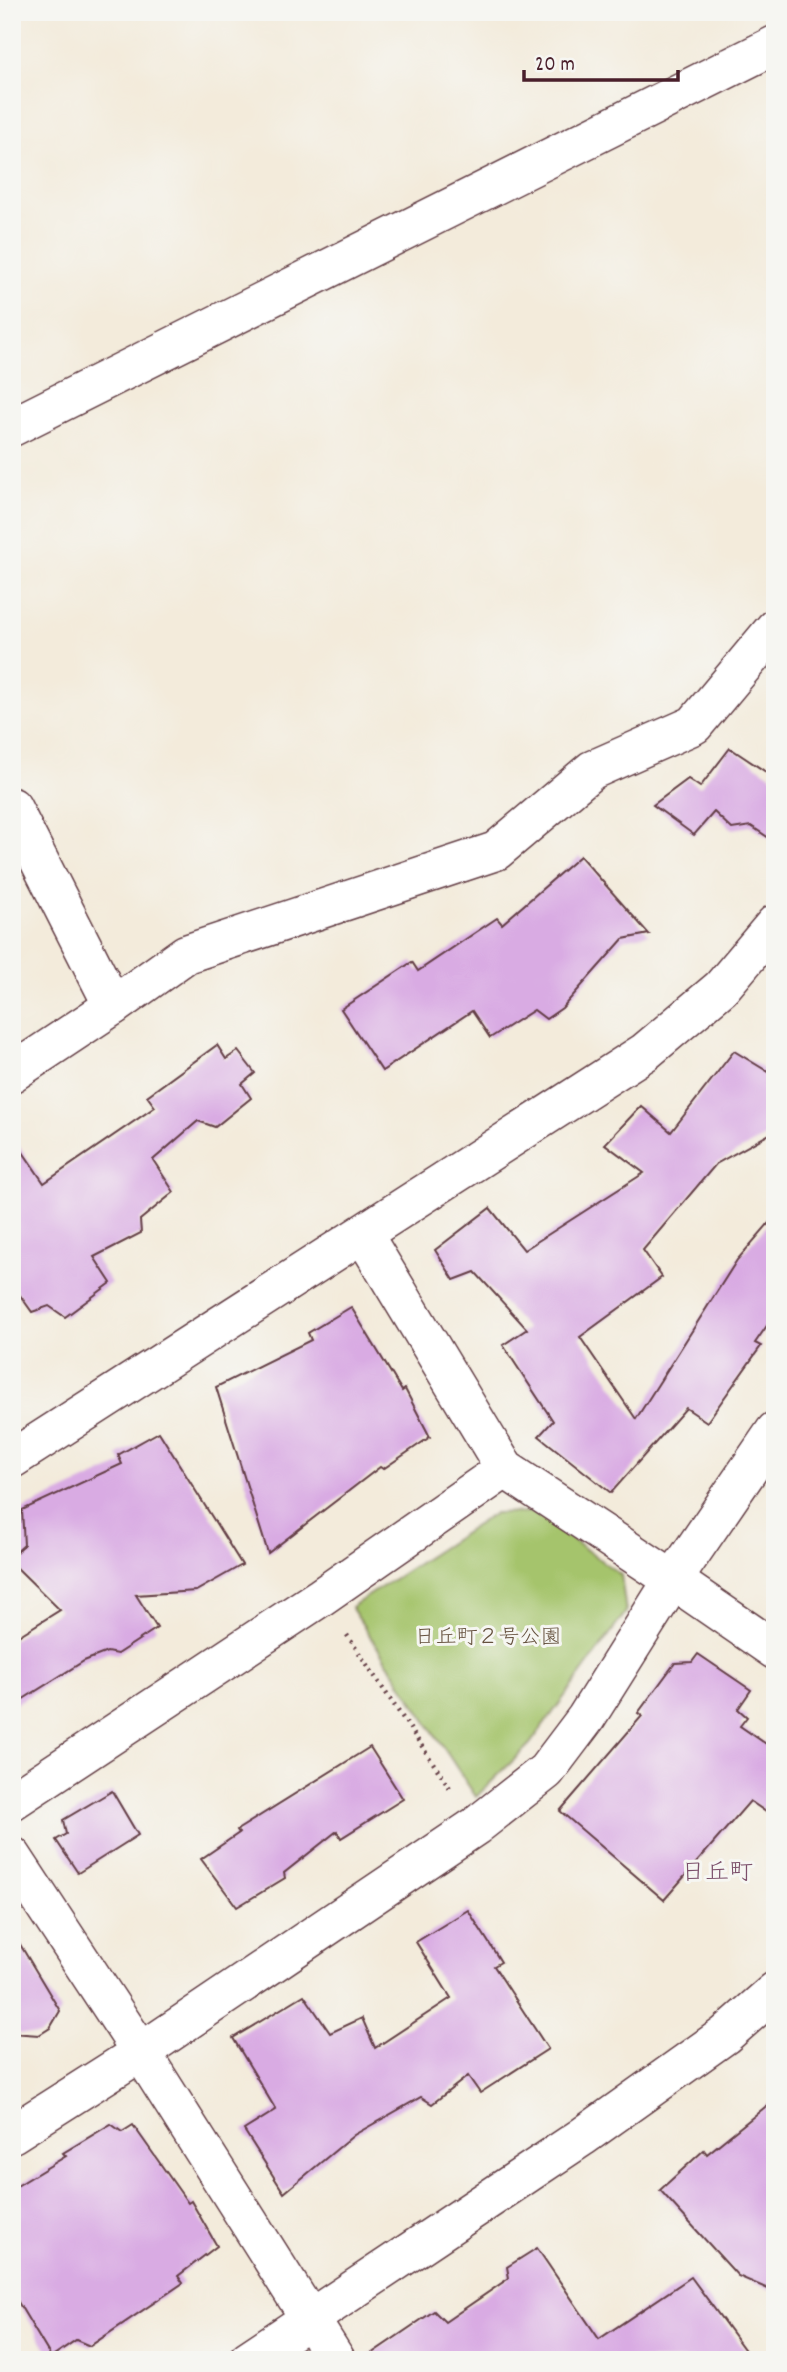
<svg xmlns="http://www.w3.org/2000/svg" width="787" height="2372" viewBox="0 0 787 2372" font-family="Dekko,'Klee One',sans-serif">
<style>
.green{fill:#a5c46c;stroke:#78724c;stroke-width:2}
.building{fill:#d9abe3}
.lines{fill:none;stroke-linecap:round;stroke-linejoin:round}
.street-casing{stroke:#633e45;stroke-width:41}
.secondary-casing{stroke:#633e45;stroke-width:41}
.path{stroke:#633e45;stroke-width:4.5;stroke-dasharray:2 5;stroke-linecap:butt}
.street{stroke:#fff;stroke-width:38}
.secondary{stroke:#fff;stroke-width:38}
.labels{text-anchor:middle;stroke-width:6;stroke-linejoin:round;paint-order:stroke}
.park-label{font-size:21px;fill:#65513e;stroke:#f6f6f2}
.quarter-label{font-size:24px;fill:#7c506b;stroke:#f6f6f2}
</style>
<rect width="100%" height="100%" fill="#f6f6f2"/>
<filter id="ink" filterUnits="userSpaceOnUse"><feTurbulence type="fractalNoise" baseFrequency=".0143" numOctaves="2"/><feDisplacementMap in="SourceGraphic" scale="14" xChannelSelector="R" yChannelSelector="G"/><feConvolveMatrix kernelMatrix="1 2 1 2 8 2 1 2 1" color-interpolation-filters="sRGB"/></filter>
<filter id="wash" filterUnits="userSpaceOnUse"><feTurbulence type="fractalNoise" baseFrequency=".00686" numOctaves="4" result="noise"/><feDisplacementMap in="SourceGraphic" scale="28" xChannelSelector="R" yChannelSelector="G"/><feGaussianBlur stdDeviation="1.57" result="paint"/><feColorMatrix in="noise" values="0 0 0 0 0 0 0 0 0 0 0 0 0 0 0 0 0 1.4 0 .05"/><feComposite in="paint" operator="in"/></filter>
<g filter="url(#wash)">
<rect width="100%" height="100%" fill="#f3ebdb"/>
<!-- green -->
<path class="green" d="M534,1512L621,1575L626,1612L530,1744L476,1797L351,1607L495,1513Z"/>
<g id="blocks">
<!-- building -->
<g class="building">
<path d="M730,748L775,778V842L751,826L732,829L714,812L694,835L653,805L688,779L700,787Z"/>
<path d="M580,856L649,934L623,939L562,1008L546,1019L534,1010L490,1038L472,1011L382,1071L341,1009L412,962L418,971L497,918L502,924Z"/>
<path d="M217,1045L226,1059L238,1051L255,1073L242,1084L251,1098L215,1127L198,1121L153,1160L174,1192L140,1220L141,1233L94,1257L111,1283L65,1317L49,1306L32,1312L12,1284V1136L44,1183L155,1107L147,1096Z"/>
<path d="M734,1051L775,1076V1131L716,1164L643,1250L662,1277L580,1337L636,1419L737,1260L775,1216V1314L755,1343L761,1346L707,1422L686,1408L611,1493L539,1436L553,1421L503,1345L527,1329L475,1272L454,1280L435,1250L490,1208L524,1250L644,1173L605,1144L641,1106L671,1132Z"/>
<path d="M351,1307L402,1391L405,1389L430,1437L383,1469L380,1467L268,1553L216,1387L311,1340L308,1333Z"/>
<path d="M159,1432L242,1565L196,1591L136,1595L157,1628L117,1654L107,1652L84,1661L12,1706V1640L60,1610L12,1563V1556L24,1545L22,1510L122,1464L118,1455Z"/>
<path d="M698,1654L751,1690L738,1709L747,1717L740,1726L775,1750V1818L750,1801L664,1900L560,1811L642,1716L638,1713L675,1663L692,1662Z"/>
<path d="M370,1747L403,1799L341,1838L337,1831L284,1873L285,1878L237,1907L201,1859L239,1833L237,1830Z"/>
<path d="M112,1791L138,1835L78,1873L56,1840L66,1834L63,1820Z"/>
<path d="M468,1910L501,1962L494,1966L548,2049L480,2093L468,2076L432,2104L421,2097L354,2135L284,2193L244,2130L276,2110L233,2038L304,1995L330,2033L362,2018L375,2048L451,1998L416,1942Z"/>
<path d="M12,1931L60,2011L50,2028L39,2035L12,2033Z"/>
<path d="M775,2099V2292L738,2276L660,2190L704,2150L707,2154Z"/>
<path d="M111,2124L122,2132L133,2125L188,2203L191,2201L217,2246L178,2276L183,2283L90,2346L76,2340L51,2357L12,2292V2189L66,2156L63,2153Z"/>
<path d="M537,2248L599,2339L691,2277L752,2360H362L434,2311L445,2322L509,2278L507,2267Z"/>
</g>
</g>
</g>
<g filter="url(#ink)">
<use href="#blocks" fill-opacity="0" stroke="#633e45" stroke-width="2"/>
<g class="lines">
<defs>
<g id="street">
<path d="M12,427L775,45"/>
<path d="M12,807L113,1006"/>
<path d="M12,1073L113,1006L186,954L496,851L592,770L694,725L775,628"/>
<path d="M363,1234L505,1469L673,1580L775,1650"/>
<path d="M12,1459L645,1052L721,988L775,924"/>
<path d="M12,1801L321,1597L505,1469"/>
<path d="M12,1856L141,2052L336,2360"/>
<path d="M12,2134L141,2052L476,1826L546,1771L586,1718L673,1580L775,1431"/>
</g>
<path id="secondary" d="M248,2360L582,2137L725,2035L775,1991"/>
</defs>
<!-- street casing -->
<use href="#street" class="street-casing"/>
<!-- secondary casing -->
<use href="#secondary" class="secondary-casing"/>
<!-- path -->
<path class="path" d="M347,1635L450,1788"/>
<!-- street -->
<use href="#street" class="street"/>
<!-- secondary -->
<use href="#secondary" class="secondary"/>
</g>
</g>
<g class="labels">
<!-- park labels -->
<g class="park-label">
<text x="488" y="1643">日丘町２号公園</text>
</g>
<!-- quarter labels -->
<g class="quarter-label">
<text x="717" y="1879">日丘町</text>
</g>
</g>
<!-- margin -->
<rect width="787" height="2372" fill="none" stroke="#f6f6f2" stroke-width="42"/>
<!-- scale -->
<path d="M524 70v10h154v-10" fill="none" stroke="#4a1f2b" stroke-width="3.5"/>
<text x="535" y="70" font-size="21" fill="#4a1f2b" stroke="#f6f6f2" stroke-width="5" paint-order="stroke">20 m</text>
</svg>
